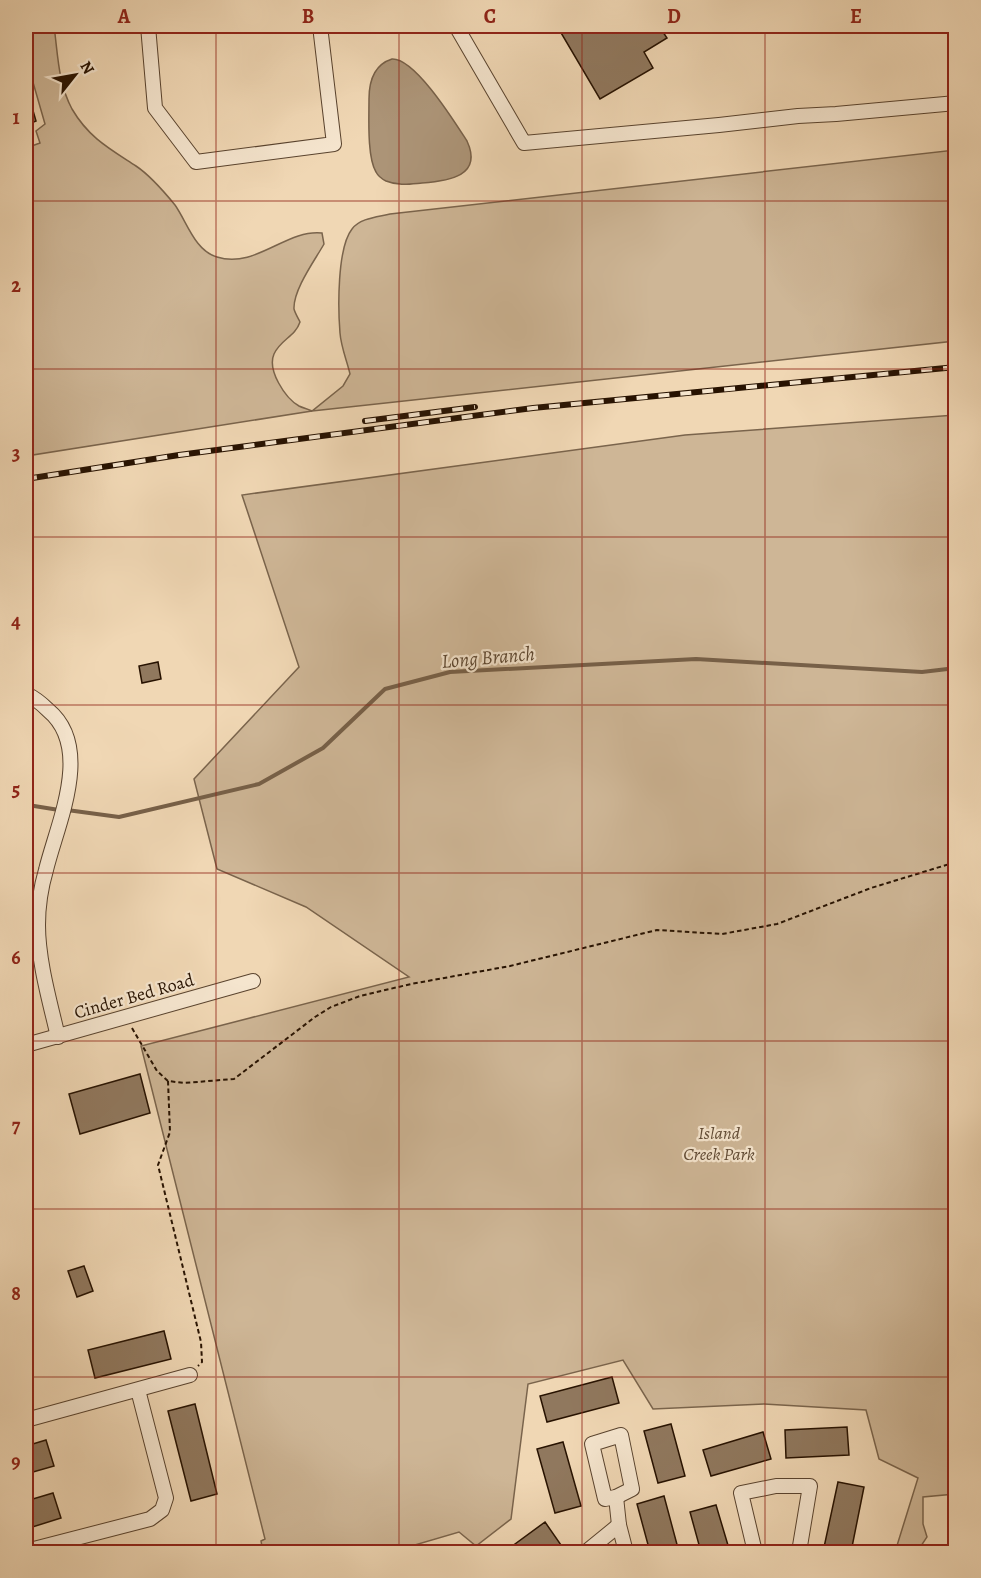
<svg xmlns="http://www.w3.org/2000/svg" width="981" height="1578" viewBox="0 0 981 1578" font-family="Alegreya,serif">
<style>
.green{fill:#ceb696;stroke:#7a644c;stroke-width:1.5}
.water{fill:#ac9477;stroke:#776048;stroke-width:1.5}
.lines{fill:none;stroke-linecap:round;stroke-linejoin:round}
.stream{stroke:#776048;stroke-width:4}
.building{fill:#90785e;stroke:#271201;stroke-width:1.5}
.minor-casing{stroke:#59432e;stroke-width:16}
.path{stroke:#271201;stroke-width:2;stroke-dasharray:4.5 3;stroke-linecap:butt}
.minor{stroke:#f5e5ce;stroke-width:14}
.rail-casing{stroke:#271201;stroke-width:6}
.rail{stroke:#f5e5ce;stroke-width:4;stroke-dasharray:11;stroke-linecap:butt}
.grid{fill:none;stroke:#8f2418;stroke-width:1.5;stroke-opacity:0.55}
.labels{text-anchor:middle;stroke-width:4.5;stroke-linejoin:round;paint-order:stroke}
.street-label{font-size:18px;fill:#271201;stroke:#f5e5ce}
.park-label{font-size:18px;font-style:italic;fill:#614b35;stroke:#f5e5ce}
.water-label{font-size:20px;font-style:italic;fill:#5c4630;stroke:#f5e5ce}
.neatline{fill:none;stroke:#8f2418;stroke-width:2}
.grid-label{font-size:20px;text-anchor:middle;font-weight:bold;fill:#8f2418}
</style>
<rect width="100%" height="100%" fill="#f0d7b4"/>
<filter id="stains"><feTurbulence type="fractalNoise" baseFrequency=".00333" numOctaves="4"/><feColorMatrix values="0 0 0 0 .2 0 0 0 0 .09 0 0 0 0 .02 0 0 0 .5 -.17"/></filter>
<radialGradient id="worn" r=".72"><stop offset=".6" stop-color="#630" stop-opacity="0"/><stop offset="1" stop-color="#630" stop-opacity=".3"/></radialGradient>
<!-- green -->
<g class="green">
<path d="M26,26H54C58,55 58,83 72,109C89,138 110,149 136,166C148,174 166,194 175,205C187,222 195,251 217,257C256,269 286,229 322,233L324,244C315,260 293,290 294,309C295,313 298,318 300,322C295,337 281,339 274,354C267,370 285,398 299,406C303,408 308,409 312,411L343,386L350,374C347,361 341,347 340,333C338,309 337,248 352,229C360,218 378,217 390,214L955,150V341L312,411L26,456V148L40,143L36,131L45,124L26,58Z"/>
<path d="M955,415V1494L923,1497V1524L927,1537L917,1552H895L918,1478L879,1459L866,1410L764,1404L653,1409L623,1360L528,1384L511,1519L476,1546L459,1532L391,1552H263L261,1541L265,1539L141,1046L409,977L306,907L217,869L194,779L299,667L242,495L685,435Z"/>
</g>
<!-- water -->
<path class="water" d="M392,59C415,58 454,121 467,141C483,176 449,181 422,183C410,184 398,186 386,181C382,179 378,176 376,172C367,157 369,118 369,99C369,82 373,65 392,59Z"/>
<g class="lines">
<!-- stream -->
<g class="stream">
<path d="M26,808L28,805L59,810"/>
<path d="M67,810L119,817L259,784L323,748L385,689L450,672L696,659L922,672L956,668"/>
</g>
</g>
<!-- building -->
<g class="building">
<path d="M557,26H659L667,38L644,52L653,68L600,99Z"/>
<path d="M26,86L36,121L26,125Z"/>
<path d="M158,662L161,679L142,683L139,666Z"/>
<path d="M140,1074L150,1113L80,1134L69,1094Z"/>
<path d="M84,1266L93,1291L77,1297L68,1271Z"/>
<path d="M164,1331L171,1359L95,1378L88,1350Z"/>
<path d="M26,1377L30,1395L26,1396Z"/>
<path d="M612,1377L619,1403L547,1422L540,1396Z"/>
<path d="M195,1404L217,1494L191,1501L168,1411Z"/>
<path d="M671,1424L685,1476L658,1483L644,1431Z"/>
<path d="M847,1427L849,1455L786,1458L785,1430Z"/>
<path d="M763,1432L771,1459L711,1476L703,1450Z"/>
<path d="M46,1440L54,1466L26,1474V1446Z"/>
<path d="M563,1442L581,1506L555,1513L537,1449Z"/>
<path d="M838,1482L864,1487L851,1552H823Z"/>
<path d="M53,1493L61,1518L26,1529V1501Z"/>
<path d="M664,1496L679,1552H650L637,1504Z"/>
<path d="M716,1505L730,1552H701L690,1512Z"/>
<path d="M545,1522L561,1545L551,1552H504Z"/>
</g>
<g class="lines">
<defs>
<g id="minor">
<path d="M148,26L155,108L196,162L334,144L320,26"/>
<path d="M456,26L524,143L719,125L798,116L836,114L956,103"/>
<path d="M26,694C35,698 41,703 48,710C94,748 57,824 46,870C41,887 38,907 38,925C38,961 50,1002 58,1037"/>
<path d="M26,1045L253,981"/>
<path d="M26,1420L190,1375"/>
<path d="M621,1435L632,1489L616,1497L605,1499L592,1444Z"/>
<path d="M616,1497L619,1525L626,1552"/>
<path d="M26,1551L150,1519L162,1510L166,1498L138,1390"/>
<path d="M586,1552L619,1525"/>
<path d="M755,1552L741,1493L776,1486H810L799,1552"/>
</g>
</defs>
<!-- minor casing -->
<use href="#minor" class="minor-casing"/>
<!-- path -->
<g class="path">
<path d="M132,1028L157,1071L168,1081L184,1083L234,1079L315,1017L331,1007L360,996L411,984L510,966L657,930L722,934L777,924L871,888L956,862"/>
<path d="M168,1081L170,1132L158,1165L201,1342L202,1362L198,1366"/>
</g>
<!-- minor -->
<use href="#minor" class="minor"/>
<defs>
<g id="rail">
<path d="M365,421L475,407"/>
<path d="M26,479L179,455L533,408L956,367"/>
</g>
</defs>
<!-- rail casing -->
<use href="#rail" class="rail-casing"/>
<!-- rail -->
<use href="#rail" class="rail"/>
</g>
<!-- grid -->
<path class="grid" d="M216,26V1552M399,26V1552M582,26V1552M765,26V1552M26,201H956M26,369H956M26,537H956M26,705H956M26,873H956M26,1041H956M26,1209H956M26,1377H956"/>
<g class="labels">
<!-- street labels -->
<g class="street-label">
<text transform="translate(134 996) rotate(-16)" y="6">Cinder Bed Road</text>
</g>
<!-- park labels -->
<g class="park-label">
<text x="719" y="1139">Island<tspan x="719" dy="21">Creek Park</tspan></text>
</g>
<!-- water labels -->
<g class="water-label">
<text transform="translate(488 657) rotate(-5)" y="7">Long Branch</text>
</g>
</g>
<!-- margin -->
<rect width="981" height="1578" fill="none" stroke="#f0d7b4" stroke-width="66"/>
<!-- north arrow -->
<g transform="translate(75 75) rotate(59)" stroke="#f5e5ce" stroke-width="4.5" paint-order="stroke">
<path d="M0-4.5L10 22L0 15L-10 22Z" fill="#271201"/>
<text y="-9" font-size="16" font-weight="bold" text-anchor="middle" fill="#271201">N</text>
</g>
<rect x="33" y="33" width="915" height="1512" class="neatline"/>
<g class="grid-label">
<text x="124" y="23">A</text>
<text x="308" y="23">B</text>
<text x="490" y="23">C</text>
<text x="674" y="23">D</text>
<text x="856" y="23">E</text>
<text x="16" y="124">1</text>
<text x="16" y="292">2</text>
<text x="16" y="460">3</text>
<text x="16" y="628">4</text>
<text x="16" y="796">5</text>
<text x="16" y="964">6</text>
<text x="16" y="1132">7</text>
<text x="16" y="1300">8</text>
<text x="16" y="1468">9</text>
</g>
<rect width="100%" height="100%" filter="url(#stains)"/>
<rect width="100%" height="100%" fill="url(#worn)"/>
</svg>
